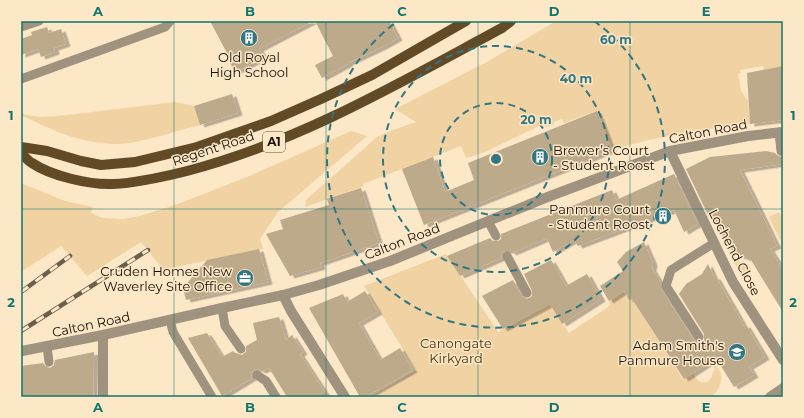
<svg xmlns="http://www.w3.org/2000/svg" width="804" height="418" viewBox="0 0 804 418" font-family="Montserrat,sans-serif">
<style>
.green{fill:#f0d2a3}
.building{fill:#bdaa8b;filter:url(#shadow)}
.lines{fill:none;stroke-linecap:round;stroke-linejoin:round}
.lane{stroke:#9f927e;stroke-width:9}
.street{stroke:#9f927e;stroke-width:10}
.primary{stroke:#614a25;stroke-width:10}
.rail-casing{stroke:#6b5e4c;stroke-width:4.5}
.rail{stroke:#fce7c7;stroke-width:3;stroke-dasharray:9;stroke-linecap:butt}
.grid{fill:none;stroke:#0f766e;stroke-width:1;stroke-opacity:0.55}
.ring{fill:none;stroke:#307683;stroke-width:2;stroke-dasharray:7 5}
.labels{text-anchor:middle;stroke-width:3;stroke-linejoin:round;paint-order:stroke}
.shield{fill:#fce7c7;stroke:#5c503f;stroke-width:1}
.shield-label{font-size:12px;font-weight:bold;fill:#171005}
.poi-label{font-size:13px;fill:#171005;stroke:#fce7c7;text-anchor:end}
.street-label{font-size:13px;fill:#171005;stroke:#fce7c7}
.park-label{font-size:13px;fill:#4a340d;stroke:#fce7c7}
.centre{fill:#307683;stroke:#fce7c7;stroke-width:2}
.ring-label{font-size:12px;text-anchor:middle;font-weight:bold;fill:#307683;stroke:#fce7c7;stroke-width:3;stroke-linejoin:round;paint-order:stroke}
.neatline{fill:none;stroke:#0f766e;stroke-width:1.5}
.grid-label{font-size:13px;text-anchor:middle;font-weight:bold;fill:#0f766e}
</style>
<defs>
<filter id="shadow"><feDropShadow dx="4.5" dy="2.5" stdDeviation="0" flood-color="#0004"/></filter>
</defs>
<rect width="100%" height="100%" fill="#fce7c7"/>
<!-- green -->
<g class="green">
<path d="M556,21H783V66L764,70L763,66L740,70L741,73L738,74L741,91L748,101L750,124C704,129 657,136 612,150L596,111L564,123L562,119L554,122V125L546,127L543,124L485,152L466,158L461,146L363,184L364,186L359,188L305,207L306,200L377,137L390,131L416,122L395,109L487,62Z"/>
<path d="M175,102L194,106L200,125C175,131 142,143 117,144C82,144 51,130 21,115V114L41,117L59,116Z"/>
<path d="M351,131L367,136L278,212L260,239L263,249L161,270L158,263L141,242L87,276L61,246L21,272V183L65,201L93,207L91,213L102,218L123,219L140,216L178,204L247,177Z"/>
<path d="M779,212L783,220V239L780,240L769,217Z"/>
<path d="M446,254L498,332L549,303L569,333L608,307L610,305L609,301L624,291L629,300L632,299L683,379L693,373C695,376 697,380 699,381C707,386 713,378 713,371H715L713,363H714C716,366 720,370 721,374C723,382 718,392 711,397H370L416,370L364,286Z"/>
<path d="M730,255L740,262L748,264L752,271L742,276Z"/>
</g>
<!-- building -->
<g class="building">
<path d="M210,21H313L259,49L264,57L235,72L226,56L228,55Z"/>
<path d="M315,21H389L398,38L382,47L348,63V64L322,78L315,65L333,56Z"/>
<path d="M47,27L49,33L61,29L66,44L54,48L55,52L41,57L38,49L21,55V39L32,35L31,32Z"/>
<path d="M783,66V120L750,124L747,73Z"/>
<path d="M232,94L238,113L200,125L194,106Z"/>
<path d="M597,111L612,150L424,225L402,169L433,157L445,192L474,180L468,163Z"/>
<path d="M766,151L775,153L779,157L783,156V164L740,170L777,246L770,249L783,270V312L751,260L739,256L728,247L712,214L709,217L686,169L710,157Z"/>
<path d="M674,174L698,224L684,232L674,210L578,246L574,240L553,252L547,238L512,253L510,251H505L502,253L501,258L460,276L447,256L490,238L493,241H498L501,239V234L612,190L616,200Z"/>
<path d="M361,188L379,243L320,263L321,267L290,276L266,234L283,229L280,220L329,205L327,199Z"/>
<path d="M644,242L653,263L652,269L661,283V289L694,340L699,343L704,340V334L679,294L686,284L702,274L708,264L714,277H716L744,326L746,325L765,357L749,367L754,375L734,387L716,358L684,379L632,299L629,300L624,291L609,301L600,286L623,271L617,262L626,252Z"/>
<path d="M259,249L268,282L186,300L183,288L207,260Z"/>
<path d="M551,260L566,286L587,274L601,299L562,324L550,304L503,329L482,296L513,280L522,296L526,299L529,298L532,296V291L524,274Z"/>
<path d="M365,291L378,312L359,323L380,360L400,348L413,370L365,397H360L309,308L343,294L347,302Z"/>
<path d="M279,317L286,340L292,335L303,352L300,354L328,397H287L269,368L262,371L258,369L254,370L251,374L252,378L222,396L188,338L207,333L222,357L233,351L235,353H236L242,355L246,352V346L257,340L253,323Z"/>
<path d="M94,352L93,397H21V366L43,363L46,367L50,368L54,365L55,360Z"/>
</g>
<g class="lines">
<!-- lane -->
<g class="lane">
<path d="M21,27L39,21"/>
<path d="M21,79L165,27L170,21"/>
<path d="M779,132L781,151"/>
<path d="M488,221L496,236"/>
<path d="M507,256L527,293"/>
<path d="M222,308L225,326L241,349"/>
<path d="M170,320L173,332L212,397"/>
<path d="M699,337L666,286L671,270L714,243"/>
<path d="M47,346L49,362"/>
<path d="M257,375L266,381L276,397"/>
</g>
<!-- street -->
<g class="street">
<path d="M670,151L733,282L783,360"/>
<path d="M283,295L291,311L345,397"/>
<path d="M103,335V397"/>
<path d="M22,351L103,335L222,308L283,295L319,285L390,261L545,198L670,151L748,136L783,132"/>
<path d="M770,397L783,388"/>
</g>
<!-- primary -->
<g class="primary">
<path d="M21,147L47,151L81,161L101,165L135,162L197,147L271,121L321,99L372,75L466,21"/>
<path d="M21,153C24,156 28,161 32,163C51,176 90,185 113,184C137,183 163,177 187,171C299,142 401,82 502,28L511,21"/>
</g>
<defs>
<g id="rail">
<path d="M21,292L70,256"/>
<path d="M21,331L148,250"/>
</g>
</defs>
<!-- rail casing -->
<use href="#rail" class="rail-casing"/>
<!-- rail -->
<use href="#rail" class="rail"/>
</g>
<!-- grid -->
<path class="grid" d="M174,21V397M326,21V397M478,21V397M630,21V397M21,209H783"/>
<!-- distance rings -->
<g class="ring">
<circle cx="496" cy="159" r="56"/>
<circle cx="496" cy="159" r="113"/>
<path d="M594 21A169 169 0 1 1 398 21"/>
</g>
<!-- icons -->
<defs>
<symbol id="building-disc" viewBox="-11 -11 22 22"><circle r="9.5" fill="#307683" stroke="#fce7c7"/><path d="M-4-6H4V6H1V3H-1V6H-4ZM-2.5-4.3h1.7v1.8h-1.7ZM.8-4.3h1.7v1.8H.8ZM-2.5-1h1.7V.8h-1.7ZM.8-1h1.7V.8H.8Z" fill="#fff"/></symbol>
<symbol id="office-disc" viewBox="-11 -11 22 22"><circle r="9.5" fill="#307683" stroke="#fce7c7"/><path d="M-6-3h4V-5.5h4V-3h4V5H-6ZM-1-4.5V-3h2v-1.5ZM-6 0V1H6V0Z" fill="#fff"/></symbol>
<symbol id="university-disc" viewBox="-11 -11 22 22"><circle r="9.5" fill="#307683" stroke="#fce7c7"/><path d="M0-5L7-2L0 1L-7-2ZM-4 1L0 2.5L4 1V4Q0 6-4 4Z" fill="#fff"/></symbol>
</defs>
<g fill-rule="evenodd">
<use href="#building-disc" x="239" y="28" width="20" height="20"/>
<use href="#building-disc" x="530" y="147" width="20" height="20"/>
<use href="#building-disc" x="653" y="206" width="20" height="20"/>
<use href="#office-disc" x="235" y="268" width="20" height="20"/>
<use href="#university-disc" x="727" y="342" width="20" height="20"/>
</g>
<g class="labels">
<!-- shield labels -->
<rect class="shield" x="263" y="132" width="22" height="20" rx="3"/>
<g class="shield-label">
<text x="274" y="146">A1</text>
</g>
<!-- poi labels -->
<g class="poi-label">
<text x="249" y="62" text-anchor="middle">Old Royal<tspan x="249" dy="15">High School</tspan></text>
<text x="553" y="155" text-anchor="start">Brewer’s Court<tspan x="553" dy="15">- Student Roost</tspan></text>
<text x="650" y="214">Panmure Court<tspan x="650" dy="15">- Student Roost</tspan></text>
<text x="232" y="276">Cruden Homes New<tspan x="232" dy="15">Waverley Site Office</tspan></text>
<text x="724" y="350">Adam Smith's<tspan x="724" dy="15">Panmure House</tspan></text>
</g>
<!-- street labels -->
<g class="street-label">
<text transform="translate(708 131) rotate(-11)" y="5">Calton Road</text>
<text transform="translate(213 148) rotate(-18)" y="5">Regent Road</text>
<text transform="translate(402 241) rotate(-21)" y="5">Calton Road</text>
<text transform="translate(735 252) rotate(62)" y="5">Lochend Close</text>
<text transform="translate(91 324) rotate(-12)" y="5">Calton Road</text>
</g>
<!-- park labels -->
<g class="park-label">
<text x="456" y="348">Canongate<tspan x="456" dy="15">Kirkyard</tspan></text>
</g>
</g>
<circle cx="496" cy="159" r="6" class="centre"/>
<g class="ring-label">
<text x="616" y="44">60 m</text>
<text x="576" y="83">40 m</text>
<text x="536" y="124">20 m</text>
</g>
<!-- border -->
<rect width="804" height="418" fill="none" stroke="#fce7c7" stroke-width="44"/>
<rect x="22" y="22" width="760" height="374" class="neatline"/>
<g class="grid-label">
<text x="98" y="16">A</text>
<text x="250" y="16">B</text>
<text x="402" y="16">C</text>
<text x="554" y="16">D</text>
<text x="706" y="16">E</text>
<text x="11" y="120">1</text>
<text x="793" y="120">1</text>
<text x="11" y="307">2</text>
<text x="793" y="307">2</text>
<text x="98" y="412">A</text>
<text x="250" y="412">B</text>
<text x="402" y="412">C</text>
<text x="554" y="412">D</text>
<text x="706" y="412">E</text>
</g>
</svg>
